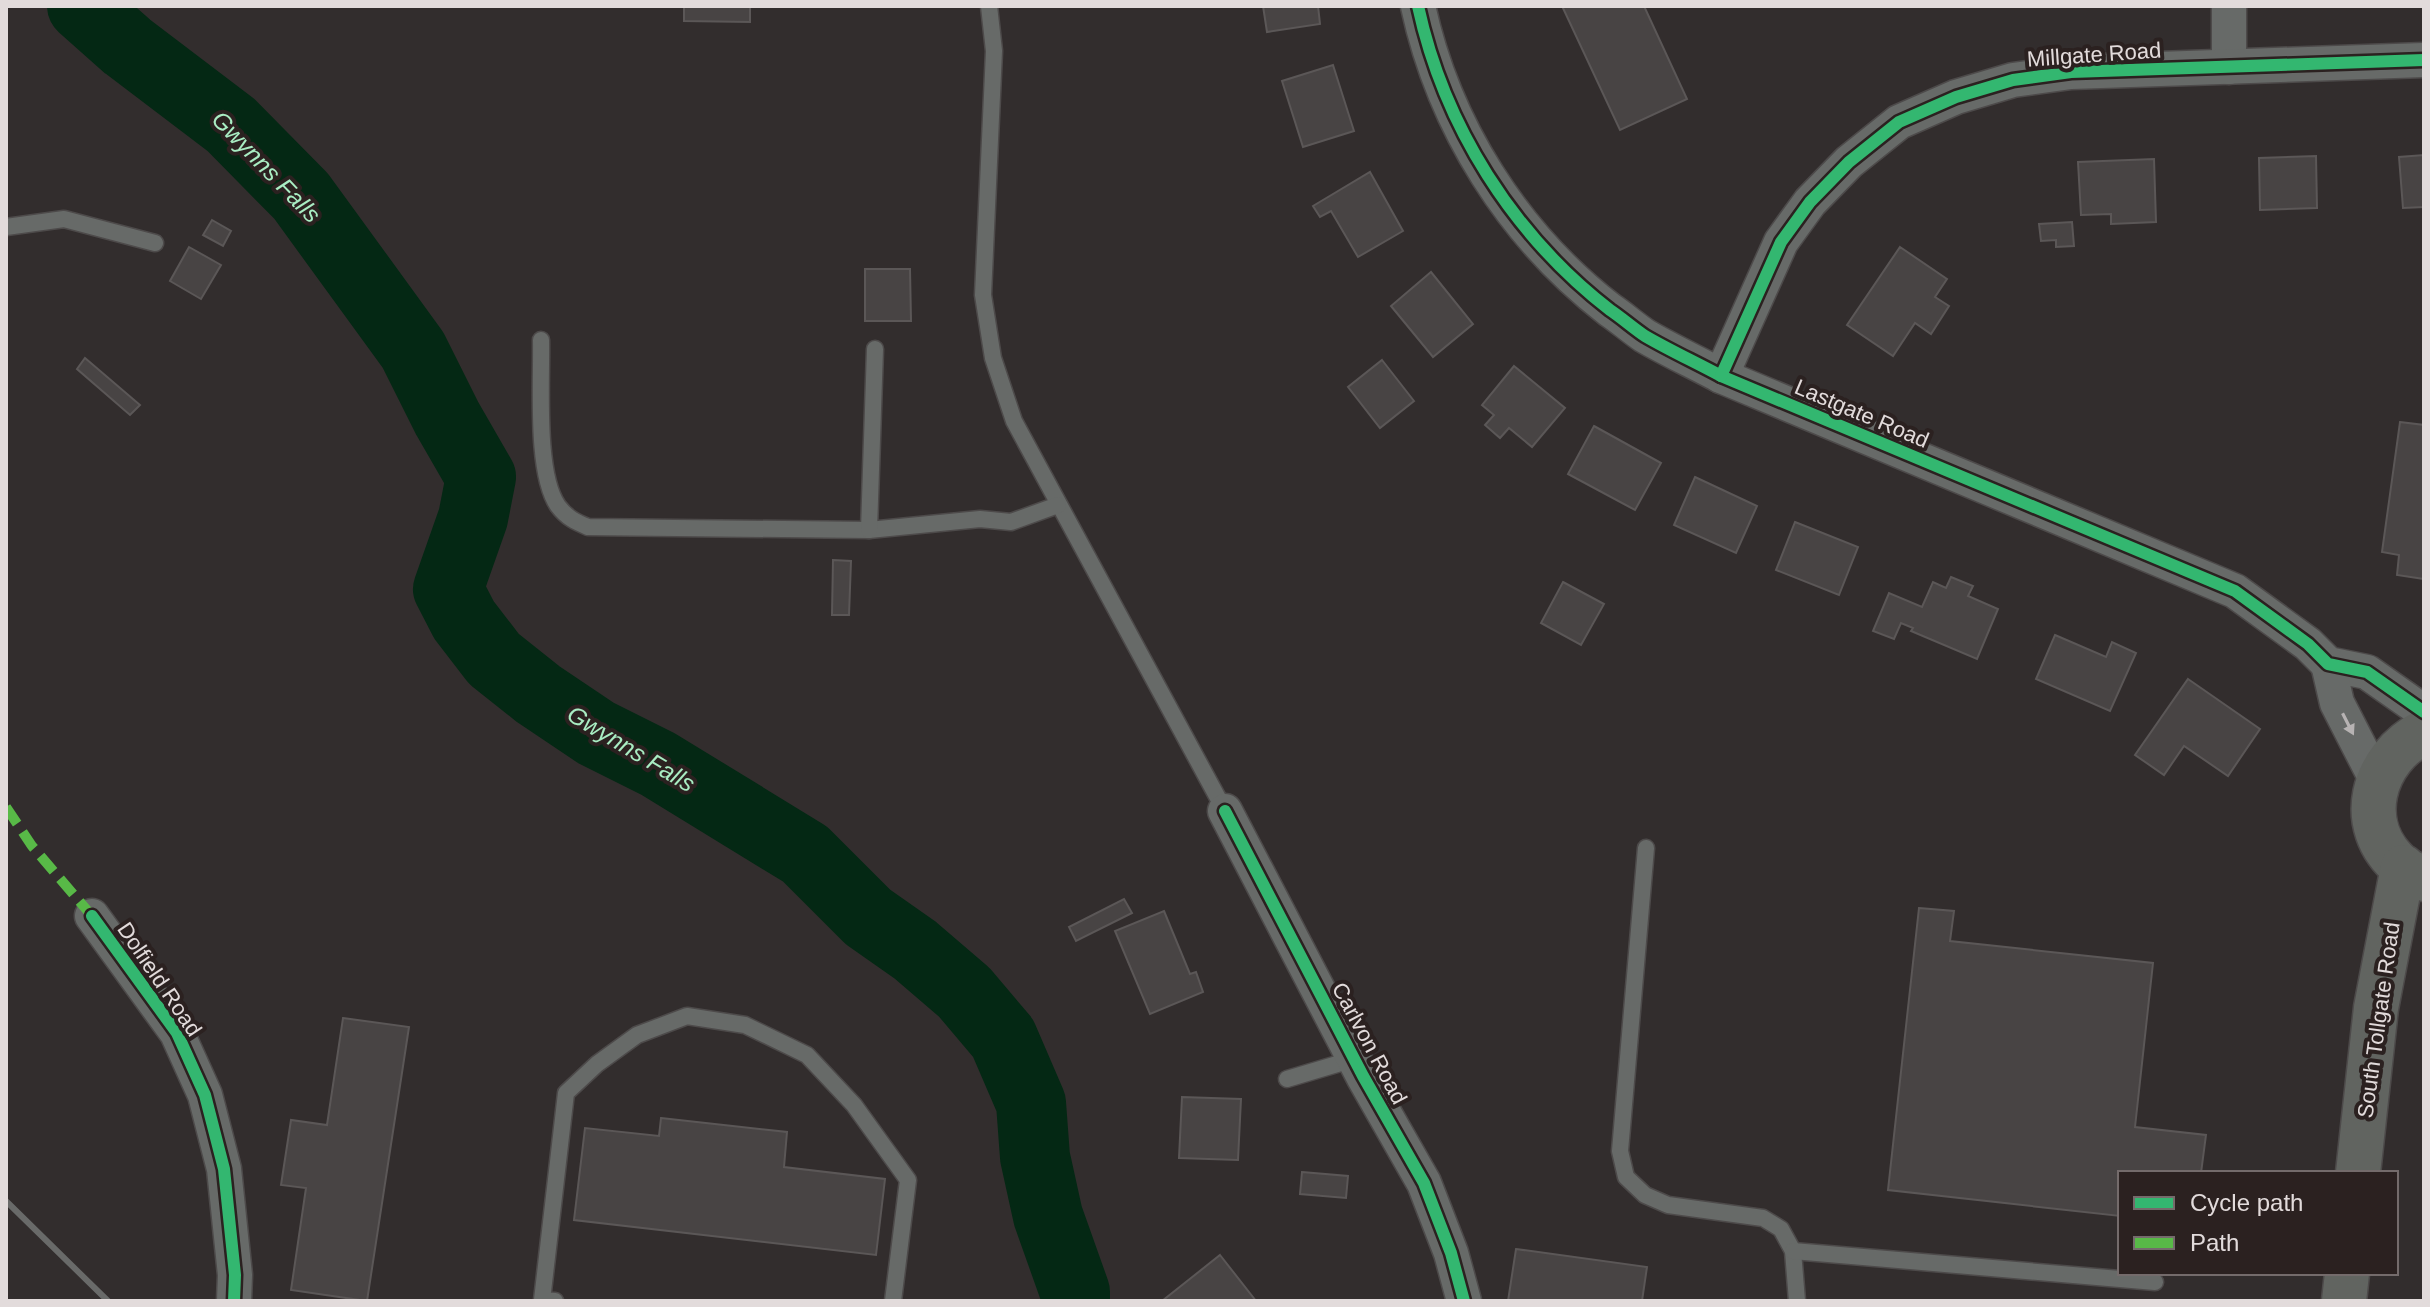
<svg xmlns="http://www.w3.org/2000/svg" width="2430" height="1307" viewBox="0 0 2430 1307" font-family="Helvetica,sans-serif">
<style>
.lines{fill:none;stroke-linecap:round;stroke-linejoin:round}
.river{stroke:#042814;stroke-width:70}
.building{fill:#484444;stroke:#5b5757;stroke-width:2}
.lane-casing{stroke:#4d4a4a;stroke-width:19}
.street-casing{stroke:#4d4a4a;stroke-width:37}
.secondary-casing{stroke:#4d4a4a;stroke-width:47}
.lane{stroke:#676a68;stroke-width:16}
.street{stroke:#676a68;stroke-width:34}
.secondary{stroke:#616460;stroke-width:44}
.rail{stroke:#696a69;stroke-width:6}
.quiet{stroke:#58b947;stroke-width:10;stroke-dasharray:20 10;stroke-linecap:butt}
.cycleway-casing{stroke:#2b2120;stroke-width:17}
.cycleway{stroke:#33b770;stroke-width:12}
.oneway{fill:#b7b3b3}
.labels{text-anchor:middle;stroke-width:8;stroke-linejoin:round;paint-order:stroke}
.street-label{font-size:22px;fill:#e2dbdb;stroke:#2b2120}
.water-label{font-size:24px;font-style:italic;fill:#a9edc3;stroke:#2b2120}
</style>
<rect width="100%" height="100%" fill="#322d2d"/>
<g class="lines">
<!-- river -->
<path class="river" d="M82,6L127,46L231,125L301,196L413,350L447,418L481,477L473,518L448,589L464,620L494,659L538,694L596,733L658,764L805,854L868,917L915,950L964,992L1003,1038L1031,1103L1035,1157L1048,1216L1075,1292V1301"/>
</g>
<!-- building -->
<g class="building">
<path d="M684,6H750V22L684,21Z"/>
<path d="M1263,6H1318L1320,24L1267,32Z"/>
<path d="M1562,6H1644L1687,99L1620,130Z"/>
<path d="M1333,65L1354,131L1303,147L1282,81Z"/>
<path d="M2424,155V207L2403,208L2399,157Z"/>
<path d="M2316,156L2317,208L2260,210L2259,158Z"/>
<path d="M2154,159L2156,222L2111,224V214L2081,215L2078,162Z"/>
<path d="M1370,172L1403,231L1358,257L1331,211L1320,217L1313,206Z"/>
<path d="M212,220L231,231L223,246L203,235Z"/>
<path d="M2072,222L2074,246L2056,247V240L2041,241L2039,224Z"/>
<path d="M189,247L221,265L201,299L170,281Z"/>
<path d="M1900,247L1947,279L1935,297L1949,306L1931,334L1915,323L1893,356L1847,325Z"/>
<path d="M865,269H910L911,321H865Z"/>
<path d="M1431,272L1473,324L1433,357L1391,306Z"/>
<path d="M85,358L140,405L130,415L77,369Z"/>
<path d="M1382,360L1414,401L1380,428L1348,387Z"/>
<path d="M1514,366L1565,408L1532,447L1509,428L1500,438L1485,425L1494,415L1482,405Z"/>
<path d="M2400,422L2424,425V579L2397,575L2399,555L2382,552Z"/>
<path d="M1594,426L1661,463L1635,510L1568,474Z"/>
<path d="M1695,477L1757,506L1736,553L1674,525Z"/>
<path d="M1795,522L1858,547L1839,595L1776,570Z"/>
<path d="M833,560L851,561L849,615H832Z"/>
<path d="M1951,577L1973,586L1968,596L1998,609L1977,659L1911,631L1913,628L1901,623L1894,639L1873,631L1889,593L1922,607L1933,582L1946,588Z"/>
<path d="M1563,582L1604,604L1581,645L1541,623Z"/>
<path d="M2055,635L2106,657L2112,642L2136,653L2110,711L2036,679Z"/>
<path d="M2188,679L2260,729L2228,776L2184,746L2164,775L2135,755Z"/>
<path d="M1124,899L1132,913L1076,941L1069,927Z"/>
<path d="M1919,908L1954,911L1950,941L2153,963L2135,1127L2206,1135L2201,1173H2120V1216L1888,1190Z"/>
<path d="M1164,911L1190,974L1196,972L1203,992L1150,1014L1115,931Z"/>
<path d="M343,1018L409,1027L367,1301L291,1290L306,1188L281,1185L291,1120L327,1125Z"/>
<path d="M1182,1097L1241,1099L1238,1160L1179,1158Z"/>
<path d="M661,1118L787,1132L784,1167L885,1179L876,1255L574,1220L585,1128L659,1136Z"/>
<path d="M1302,1172L1348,1176L1346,1198L1300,1194Z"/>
<path d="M1516,1249L1647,1267L1642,1301H1508Z"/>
<path d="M1220,1255L1256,1301H1162Z"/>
</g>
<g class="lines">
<defs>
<g id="lane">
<path d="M989,6L994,51L983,295L993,358L1014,421L1225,811"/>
<path d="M6,227L64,219L155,243"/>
<path d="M541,340C542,382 535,473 558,506C567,518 576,522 588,527L869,530L980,519L1011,522L1058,505"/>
<path d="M869,530L875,349"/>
<path d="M1646,848L1620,1151L1626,1177L1645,1195L1668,1205L1763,1218L1781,1229L1793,1251L1797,1301"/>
<path d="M1287,1079L1354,1059"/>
<path d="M1793,1251L2155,1282"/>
<path d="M555,1301L542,1300L566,1093L597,1064L637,1035L687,1016L745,1025L807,1055L854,1105L908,1180L893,1301"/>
</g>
<g id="street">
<path d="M1418,6C1444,126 1513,235 1610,310C1622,318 1633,328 1645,336C1669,350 1695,362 1721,376L2235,591L2308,644L2328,664L2367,672L2424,712"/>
<path d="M2229,6V67"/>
<path d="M1721,376L1781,242L1810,202L1849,162L1899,122L1956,97L2013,80L2071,72L2424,60"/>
<path d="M2328,664L2337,703L2377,781"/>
<path d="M1225,811L1363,1076L1424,1183L1451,1253L1464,1301"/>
<path d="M92,916L177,1033L205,1095L224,1169L235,1275L234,1301"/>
</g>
<g id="secondary">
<path d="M2424,732C2372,758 2353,826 2402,867C2408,872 2417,875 2424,879"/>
<path d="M2358,1173L2376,1008L2403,867"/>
<path d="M2344,1301L2347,1273"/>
</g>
</defs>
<!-- lane casing -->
<use href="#lane" class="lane-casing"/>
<!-- street casing -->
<use href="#street" class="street-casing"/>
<!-- secondary casing -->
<use href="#secondary" class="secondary-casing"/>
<!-- lane -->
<use href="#lane" class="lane"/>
<!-- street -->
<use href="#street" class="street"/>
<!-- secondary -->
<use href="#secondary" class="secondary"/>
<!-- rail -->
<path class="rail" d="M6,1201L108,1301"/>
<!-- quiet -->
<path class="quiet" d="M6,807L32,846L92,916"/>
<defs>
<g id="cycleway">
<path d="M1418,6C1444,126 1513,235 1610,310C1622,318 1633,328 1645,336C1669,350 1695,362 1721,376L2235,591L2308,644L2328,664L2367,672L2424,712"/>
<path d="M1721,376L1781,242L1810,202L1849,162L1899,122L1956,97L2013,80L2071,72L2424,60"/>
<path d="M1225,811L1363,1076L1424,1183L1451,1253L1464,1301"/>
<path d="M92,916L177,1033L205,1095L224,1169L235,1275L234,1301"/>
</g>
</defs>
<!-- cycleway casing -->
<use href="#cycleway" class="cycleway-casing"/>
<!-- cycleway -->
<use href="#cycleway" class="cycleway"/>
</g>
<!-- one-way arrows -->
<defs><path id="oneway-solid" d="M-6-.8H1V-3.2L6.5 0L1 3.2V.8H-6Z" transform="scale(2)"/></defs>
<use class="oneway" href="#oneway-solid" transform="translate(2348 724) rotate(63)"/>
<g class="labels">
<!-- street labels -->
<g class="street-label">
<text transform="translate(2094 54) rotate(-4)" y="8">Millgate Road</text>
<text transform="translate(1862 413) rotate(23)" y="8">Lastgate Road</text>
<text transform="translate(160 979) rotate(56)" y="8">Dolfield Road</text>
<text transform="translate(2378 1020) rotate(-82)" y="8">South Tollgate Road</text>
<text transform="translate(1370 1043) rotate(62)" y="8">Carlvon Road</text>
</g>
<!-- water labels -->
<g class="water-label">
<text transform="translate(266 167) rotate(46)" y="8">Gwynns Falls</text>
<text transform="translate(631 749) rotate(31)" y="8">Gwynns Falls</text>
</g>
</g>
<!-- border -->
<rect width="2430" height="1307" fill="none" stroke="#e2dbdb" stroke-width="16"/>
<!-- legend -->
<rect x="2118" y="1171" width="280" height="104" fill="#2b2120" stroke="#746b6b" stroke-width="2"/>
<rect x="2134" y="1197" width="40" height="12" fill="#33b770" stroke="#746b6b" stroke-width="2"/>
<text x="2190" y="1211" font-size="24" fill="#e2dbdb">Cycle path</text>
<rect x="2134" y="1237" width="40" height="12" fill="#58b947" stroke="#746b6b" stroke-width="2"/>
<text x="2190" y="1251" font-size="24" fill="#e2dbdb">Path</text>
</svg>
